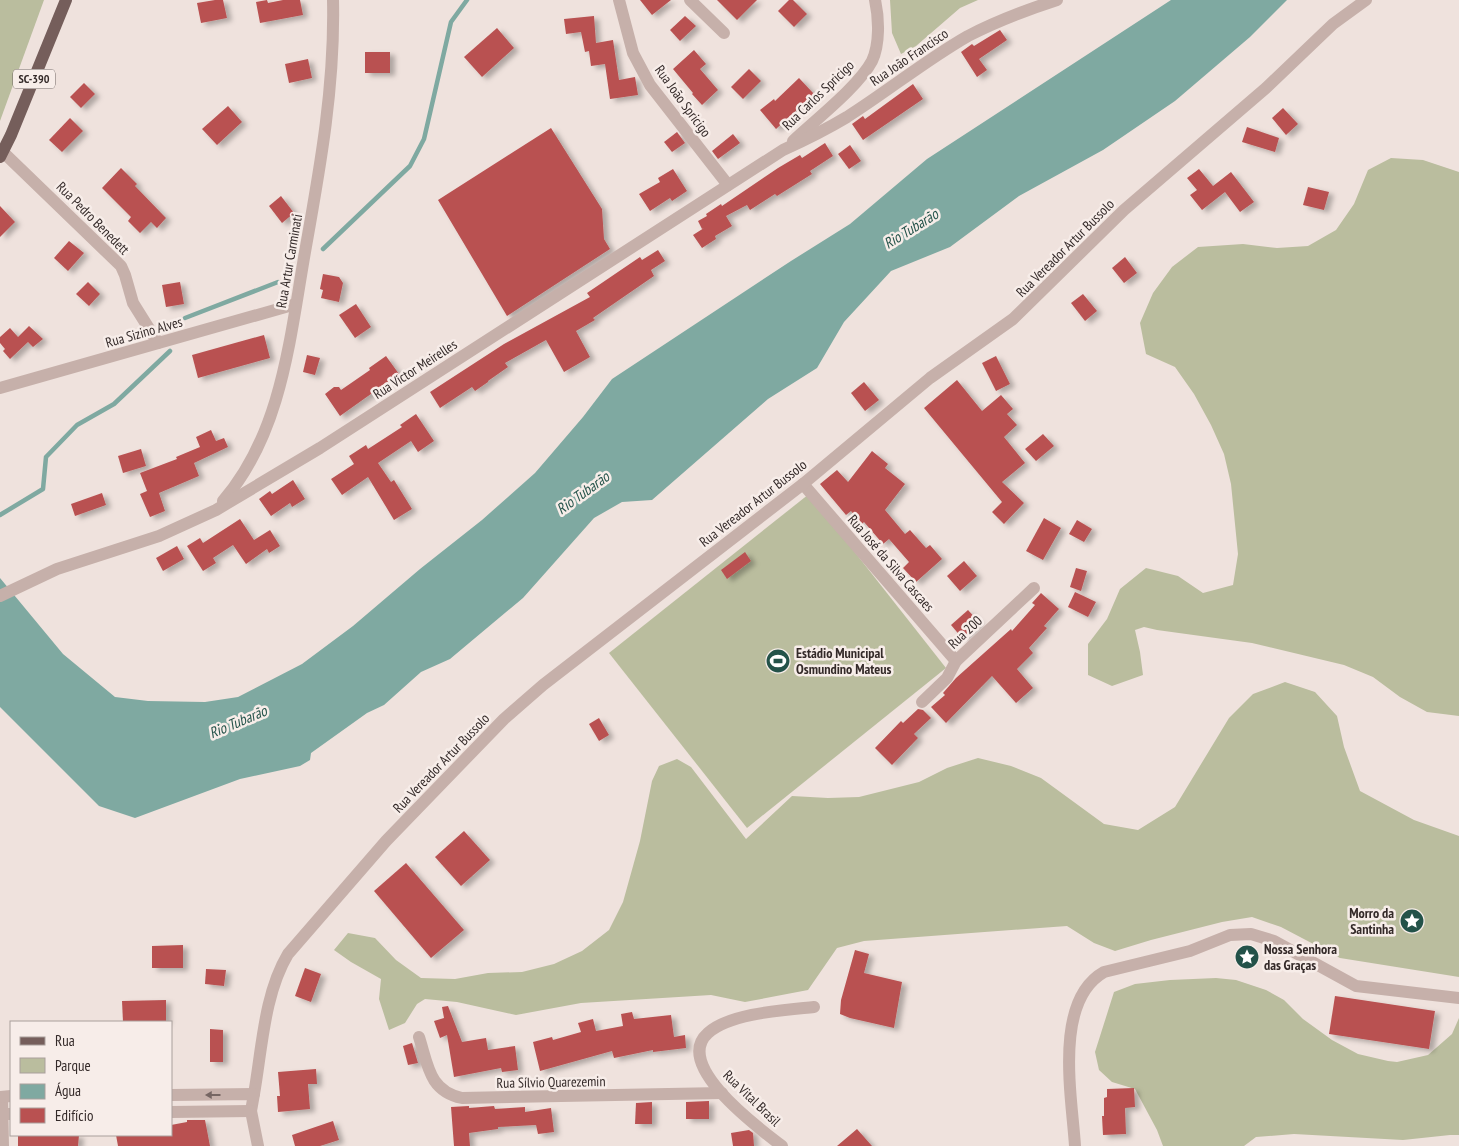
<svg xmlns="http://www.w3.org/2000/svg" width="1459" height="1146" viewBox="0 0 1459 1146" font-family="'PT Sans Narrow',sans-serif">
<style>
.green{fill:#babd9e}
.water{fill:#7fa9a1}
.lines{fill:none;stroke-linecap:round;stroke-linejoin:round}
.stream{stroke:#7fa9a1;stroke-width:4.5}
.building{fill:#b95151;filter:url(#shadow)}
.minor{stroke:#c6b0aa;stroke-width:12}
.tertiary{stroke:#c6b0aa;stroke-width:12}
.primary{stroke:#755e5b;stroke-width:12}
.oneway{fill:#766663}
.labels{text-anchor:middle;stroke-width:5;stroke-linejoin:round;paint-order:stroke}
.shield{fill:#f7ede9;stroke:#6e6463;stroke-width:1}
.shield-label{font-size:12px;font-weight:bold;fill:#342a29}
.street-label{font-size:14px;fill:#342a29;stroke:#f7ede9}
.poi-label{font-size:14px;font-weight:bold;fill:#342a29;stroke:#f7ede9;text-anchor:start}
.water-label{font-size:15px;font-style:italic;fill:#235249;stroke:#f7ede9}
</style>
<defs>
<filter id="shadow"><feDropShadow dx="5" dy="3" stdDeviation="2.5" flood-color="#0004"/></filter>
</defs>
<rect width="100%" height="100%" fill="#efe2dd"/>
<!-- green -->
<g class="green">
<path d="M0,0H44L0,121Z"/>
<path d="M890,0H978L960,8L916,46L901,54L892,33Z"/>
<path d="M1391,158L1423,160L1459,172V716L1427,712L1400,697L1373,677L1344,665L1252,643L1157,630L1144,627L1135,630L1140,652L1143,675L1112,686L1088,675V644L1107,619L1120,589L1146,568L1178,576L1203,593L1233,585L1238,554L1231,484L1224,454L1211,425L1194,394L1175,367L1146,354L1140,323L1153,293L1172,267L1198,247L1243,244L1277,248L1308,246L1336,230L1354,204L1368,170Z"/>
<path d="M809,494L946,668L747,828L609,653Z"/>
<path d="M1285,682L1315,692L1337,716L1344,747L1360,791L1414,820L1459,836V977L1340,958L1281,927L1252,917L1222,922L1151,940L1115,951L1094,943L1067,926L864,941L837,948L808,990L745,1002L711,995L581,1003L516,1015L457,1002L425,999L417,1004L405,1023L389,1030L379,999L381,979L351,962L334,950L348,933L375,938L396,960L421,978L455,979L488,973L522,972L554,964L582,951L609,930L623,902L640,841L652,781L659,766L677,759L691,767L746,839L792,796L828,798L859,797L919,782L947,768L978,758L1011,766L1041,778L1104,824L1138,830L1175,807L1229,718L1253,694Z"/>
<path d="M1216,978L1236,980L1266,990L1284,1000L1303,1019L1332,1040L1358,1054L1388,1061L1397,1062L1428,1055L1452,1034L1459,1018V1135H1450L1403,1140L1294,1134L1256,1137L1244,1146H1163L1157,1130L1135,1089L1112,1082L1099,1070L1095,1052L1114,992L1135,984L1170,980Z"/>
</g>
<!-- water -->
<path class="water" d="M1171,0H1287L1250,37L1175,101L1103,150L1019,196L950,247L891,271L844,322L817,368L768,399L652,500L622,502L594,518L523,598L450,659L421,672L384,705L367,713L311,753L310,760L300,766L240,779L135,818L99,806L0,707V578L63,654L115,697L148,701L205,702L238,697L302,664L353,626L420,569L482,520L535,473L583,417L612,379L791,261L850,224L927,159Z"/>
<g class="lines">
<!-- stream -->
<g class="stream">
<path d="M323,249L410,166L424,139L451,22L467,0"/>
<path d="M185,318L278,282"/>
<path d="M0,515L43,489L46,457L77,425L114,404L170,351"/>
</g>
</g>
<!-- building -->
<g class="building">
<path d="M215,0H223L227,18L201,23L197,3Z"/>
<path d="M267,0L268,3L283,0H300L303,15L260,23L256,2Z"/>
<path d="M640,0H671L652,15Z"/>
<path d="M717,0H757L737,20Z"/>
<path d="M789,0H793L807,14L794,27L778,11Z"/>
<path d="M594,16L596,43L613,40L619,80L635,77L638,95L610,99L605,64L591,66L589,51L585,52L581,32L566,34L564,19Z"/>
<path d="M685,16L696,26L680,41L670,30Z"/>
<path d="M497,28L514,48L482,77L464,57Z"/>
<path d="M1000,30L1007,40L979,59L987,70L977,77L961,52L972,44L974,46Z"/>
<path d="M694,50L706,64L700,69L718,90L702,105L692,94L693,93L673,69Z"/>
<rect x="365" y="52" width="25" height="21"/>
<path d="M308,59L312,78L289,83L285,64Z"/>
<path d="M749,69L761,81L743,99L731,87Z"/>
<path d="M799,78L814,94L776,129L760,110L774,99L775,101Z"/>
<path d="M84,83L95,94L81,108L70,97Z"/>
<path d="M913,84L923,99L863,140L852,124L863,116L865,119Z"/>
<path d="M228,106L242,122L217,145L202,129Z"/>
<path d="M1283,108L1298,124L1286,135L1272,118Z"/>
<path d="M70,118L83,131L62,152L49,140Z"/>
<path d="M1247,127L1279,138L1275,152L1242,142Z"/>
<path d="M551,128L602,209L604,239L610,249L507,316L438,200Z"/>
<path d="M677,132L685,143L672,152L664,142Z"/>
<path d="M733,134L740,143L718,159L712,151Z"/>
<path d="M825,143L833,156L810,171L812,174L777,196L775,194L750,210L747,205L726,216L732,226L715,236L716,239L702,248L693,235L704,228L702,229L698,221L707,216L706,214L721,204L722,206L778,168L800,155L802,158Z"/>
<path d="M850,145L861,161L849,169L838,154Z"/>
<path d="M121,168L137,184L135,186L166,218L157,228L151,222L140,233L128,221L131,217L102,188Z"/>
<path d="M673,169L687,191L672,201L670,198L650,211L639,194L660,182L658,178Z"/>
<path d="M1199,169L1213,186L1231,172L1254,202L1240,212L1225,192L1202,210L1190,195L1197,190L1187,178Z"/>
<path d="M1308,187L1329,192L1324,210L1303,205Z"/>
<path d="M281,196L294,213L282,223L269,206Z"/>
<path d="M0,206L15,222L0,237Z"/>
<path d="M69,241L84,253L68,271L54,258Z"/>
<path d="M658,250L665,261L651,270L654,276L593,318L595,320L576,331L590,357L564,372L546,340L505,363L508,367L488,381V382L475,391L472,387L440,408L430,392L504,344L590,297L587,293L640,257L642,260Z"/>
<path d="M1125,257L1137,273L1124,283L1112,268Z"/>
<path d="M323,274L339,277L343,283L339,302L321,298L323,290L320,289Z"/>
<path d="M88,282L100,294L89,306L76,294Z"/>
<path d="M180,282L184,304L166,307L162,285Z"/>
<path d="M1083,294L1097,311L1085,321L1071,303Z"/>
<path d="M356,304L371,327L355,338L339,315Z"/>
<path d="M29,326L43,339L33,347L28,342L10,359L3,351L5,349L0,343V337L10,328L18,337Z"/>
<path d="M264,335L270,358L198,378L192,355Z"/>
<path d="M307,355L320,358L315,375L303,372Z"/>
<path d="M386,356L399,374L340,416L325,394L334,387H339L341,390L370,370L369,368Z"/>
<path d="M996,356L1010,384L996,391L982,363Z"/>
<path d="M957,380L982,411L1001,395L1013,409L1007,414L1017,425L1004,437L1025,463L1002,482L1024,503L1004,524L992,512L1002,502L924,408Z"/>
<path d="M864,382L879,400L865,411L851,393Z"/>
<path d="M416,414L434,441L418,452L411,441L378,463L391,482L394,480L412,509L394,520L368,477L342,495L331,479L354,464L349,456L366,445L368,449L402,427L400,425Z"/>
<path d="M211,430L216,441L224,438L228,447L194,463L199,476L159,493L165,511L150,517L140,494L147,491L140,473L177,459L176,457L200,447L196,437Z"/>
<path d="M1043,434L1054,446L1036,461L1025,449Z"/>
<path d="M141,449L146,466L123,473L118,456Z"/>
<path d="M872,451L888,464L885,468L905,484L885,510L905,534L910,530L926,548L930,545L942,559L916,582L903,568L909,562L889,539L883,544L864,522L862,524L851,511L846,515L820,484L837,470L848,482Z"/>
<path d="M293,480L305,499L292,507L290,503L271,516L259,499L270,491L272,494Z"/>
<path d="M102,493L106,505L75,516L71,504Z"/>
<path d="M1044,518L1061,528L1043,560L1026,551Z"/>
<path d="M240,519L254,540L270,530L280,546L269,553L267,549L246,564L233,545L213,558L216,563L203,571L187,546L200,538L203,543Z"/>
<path d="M1077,520L1092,529L1084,542L1069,534Z"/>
<path d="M177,546L184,559L163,571L156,558Z"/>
<path d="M745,552L751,561L727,579L721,570Z"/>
<path d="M964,561L977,576L960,591L947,576Z"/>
<path d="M1076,568L1087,571L1081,591L1070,587Z"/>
<path d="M1075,592L1096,602L1088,617L1068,607Z"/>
<path d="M1041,593L1059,609L1044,626L1047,628L1029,648L1033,653L1017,669L1033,688L1016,703L992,676L946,723L931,707L945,695L943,693L956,678L1011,629L1012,631L1035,605L1032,603Z"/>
<path d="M968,610L979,622L962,638L951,625Z"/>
<path d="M918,709L923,710L931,718L914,734L918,738L892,765L875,748L901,721L903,723Z"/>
<path d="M599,718L609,735L599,741L589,724Z"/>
<path d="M464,831L490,860L461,886L435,857Z"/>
<path d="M406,863L464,930L431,958L374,891Z"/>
<path d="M183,945V968H152V946Z"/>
<path d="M855,950L869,954L864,973L902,982L894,1028L850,1018L840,1014L841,1000Z"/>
<path d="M305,968L321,974L311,1002L295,996Z"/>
<path d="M206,969L226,970L224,986L205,984Z"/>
<path d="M1335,996L1435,1011L1429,1049L1329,1034Z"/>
<path d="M166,1000V1022H123L122,1001Z"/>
<path d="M448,1006L462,1042L486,1038L488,1050L515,1046L518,1070L502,1072L501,1068L454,1077L447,1035L440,1038L434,1021L444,1018L442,1007Z"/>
<path d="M632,1012L634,1019L671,1015L674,1037L685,1035L686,1048L653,1052V1050L614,1058L612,1051L540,1071L533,1042L552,1037L553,1040L581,1032L578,1023L593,1019L596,1031L623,1026L621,1014Z"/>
<path d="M210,1029L223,1030V1062H210Z"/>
<path d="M412,1043L418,1063L408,1065L403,1046Z"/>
<path d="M316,1069L317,1084H308L310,1109L278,1112L277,1096H280L278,1072Z"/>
<path d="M1134,1088L1135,1107L1125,1108L1126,1134L1103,1135L1102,1116H1104V1098L1107,1097V1089Z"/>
<path d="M709,1101V1119H686V1102Z"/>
<path d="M652,1102V1124H635L636,1103Z"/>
<path d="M469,1106V1108L494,1106L495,1109L525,1107V1112L551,1108L554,1132L538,1134L536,1125L498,1127V1129L469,1133L470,1146H454L451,1107Z"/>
<path d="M187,1120H205L210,1146H118L116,1135H171V1125L187,1122Z"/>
<path d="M333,1121L339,1140L320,1146H295L292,1135Z"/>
<path d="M857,1129L872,1146H837Z"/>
<path d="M749,1130L753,1133L754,1146H733L731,1133Z"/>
<path d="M18,1135H79L78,1146H18Z"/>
</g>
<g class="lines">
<!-- minor -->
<g class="minor">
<path d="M619,0L633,53L650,85L728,185"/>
<path d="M690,0L724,33"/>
<path d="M793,141C814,121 859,86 872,61C880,44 879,18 875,0"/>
<path d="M3,152L121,266L125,275L133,303L158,343"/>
<path d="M0,388L296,304"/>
<path d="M803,484L956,661"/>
<path d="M223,501C282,433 290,337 305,252C320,168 335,86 333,0"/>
<path d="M0,596L57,569L159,536L216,510L320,448L783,150C805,140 827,129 847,117C888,91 926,60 968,36C997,21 1026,10 1057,0"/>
<path d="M922,702L947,678L956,661L1034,588"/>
<path d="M419,1037C428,1065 429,1091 462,1098L722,1093"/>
<path d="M254,1094C262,1049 264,994 288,954L386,841L504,719L543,685L803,484L930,378L1013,319L1124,210L1266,88L1333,24L1366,0"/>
<path d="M2,1097L3,1146"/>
<path d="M782,1146C760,1129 672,1065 708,1033C730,1013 785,1010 814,1007"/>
<path d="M1075,1146C1072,1097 1053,1001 1104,972L1190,951L1230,935L1251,934L1274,941L1356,986L1459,998"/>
</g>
<!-- tertiary -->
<g class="tertiary">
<path d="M171,1095L254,1094L251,1111L258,1146"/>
<path d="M0,1097L11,1096"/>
<path d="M171,1112L251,1111"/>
<path d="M0,1114H11"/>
</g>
<!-- primary -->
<path class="primary" d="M0,157L11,135L66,0"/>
</g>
<!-- one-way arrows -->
<defs><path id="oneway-solid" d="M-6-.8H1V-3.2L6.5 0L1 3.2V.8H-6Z" transform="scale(1.25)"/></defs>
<use class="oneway" href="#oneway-solid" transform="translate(213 1095) rotate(180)"/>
<!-- icons -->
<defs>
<symbol id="stadium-disc" viewBox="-11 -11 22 22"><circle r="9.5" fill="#235249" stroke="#f7ede9"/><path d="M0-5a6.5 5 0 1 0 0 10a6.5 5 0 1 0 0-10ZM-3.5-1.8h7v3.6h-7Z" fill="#fff"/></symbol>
<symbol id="sight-disc" viewBox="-11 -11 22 22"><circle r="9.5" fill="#235249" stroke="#f7ede9"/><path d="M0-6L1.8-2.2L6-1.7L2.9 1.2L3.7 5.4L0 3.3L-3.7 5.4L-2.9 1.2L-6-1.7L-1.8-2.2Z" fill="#fff"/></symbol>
</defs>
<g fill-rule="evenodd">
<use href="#stadium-disc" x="764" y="647" width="28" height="28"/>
<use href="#sight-disc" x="1398" y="907" width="28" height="28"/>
<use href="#sight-disc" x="1233" y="943" width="28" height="28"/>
</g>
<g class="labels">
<!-- shield labels -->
<rect class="shield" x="13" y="69.5" width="42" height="19" rx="4"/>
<g class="shield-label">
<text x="34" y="83">SC-390</text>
</g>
<!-- street labels -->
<g class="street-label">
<text transform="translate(909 57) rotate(-34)" y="5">Rua João Francisco</text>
<text transform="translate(818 95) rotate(-44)" y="5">Rua Carlos Spricigo</text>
<text transform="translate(683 101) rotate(54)" y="5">Rua João Spricigo</text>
<text transform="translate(93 218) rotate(45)" y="5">Rua Pedro Benedett</text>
<text transform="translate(1065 248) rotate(-45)" y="5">Rua Vereador Artur Bussolo</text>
<text transform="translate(289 261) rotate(-80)" y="5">Rua Artur Carminati</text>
<text transform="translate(144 332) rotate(-16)" y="5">Rua Sizino Alves</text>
<text transform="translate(415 369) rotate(-33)" y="5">Rua Victor Meirelles</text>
<text transform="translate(753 503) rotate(-38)" y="5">Rua Vereador Artur Bussolo</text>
<text transform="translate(891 563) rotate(49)" y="5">Rua José da Silva Cascaes</text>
<text transform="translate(965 632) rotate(-43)" y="5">Rua 200</text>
<text transform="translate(441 763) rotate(-46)" y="5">Rua Vereador Artur Bussolo</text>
<text transform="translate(551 1082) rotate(-1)" y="5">Rua Sílvio Quarezemin</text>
<text transform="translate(752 1098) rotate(44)" y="5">Rua Vital Brasil</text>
</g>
<!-- poi labels -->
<g class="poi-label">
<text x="796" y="658">Estádio Municipal<tspan x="796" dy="16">Osmundino Mateus</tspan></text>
<text x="1394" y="918" text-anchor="end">Morro da<tspan x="1394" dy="16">Santinha</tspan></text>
<text x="1264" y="954">Nossa Senhora<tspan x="1264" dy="16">das Graças</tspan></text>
</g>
<!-- water labels -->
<g class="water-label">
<text transform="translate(911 229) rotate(-32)" y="5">Rio Tubarão</text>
<text transform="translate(583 493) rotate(-36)" y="5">Rio Tubarão</text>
<text transform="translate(238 722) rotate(-23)" y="5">Rio Tubarão</text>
</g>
</g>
<!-- legend -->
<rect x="10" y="1021" width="162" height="115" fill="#f7ede9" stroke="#a99f9c"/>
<rect x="20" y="1037" width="25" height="8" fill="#755e5b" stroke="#a99f9c"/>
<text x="55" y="1046" font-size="15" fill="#342a29">Rua</text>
<rect x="20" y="1058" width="25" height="15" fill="#babd9e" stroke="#a99f9c"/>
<text x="55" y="1071" font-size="15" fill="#342a29">Parque</text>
<rect x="20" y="1084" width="25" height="15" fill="#7fa9a1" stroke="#a99f9c"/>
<text x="55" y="1096" font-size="15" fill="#342a29">Água</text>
<rect x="20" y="1108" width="25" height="15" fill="#b95151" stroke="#a99f9c"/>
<text x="55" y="1121" font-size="15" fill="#342a29">Edifício</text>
</svg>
